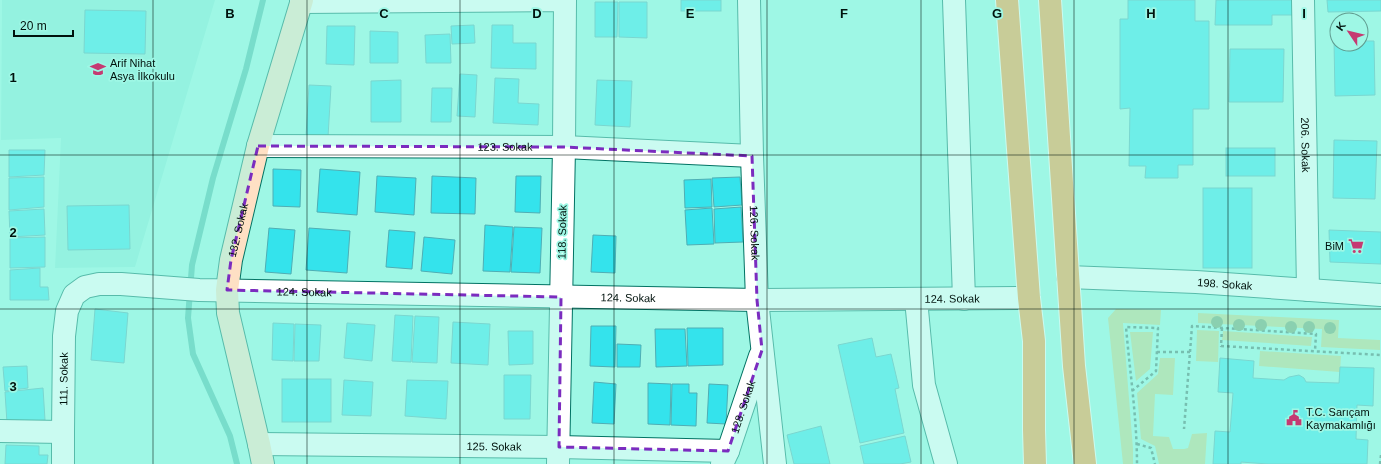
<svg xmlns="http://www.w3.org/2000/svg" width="1381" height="464" viewBox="0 0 1381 464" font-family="Arial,sans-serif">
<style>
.built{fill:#88ecd9}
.green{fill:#c1d38c}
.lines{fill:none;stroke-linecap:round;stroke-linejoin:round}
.stream{stroke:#4bbdaa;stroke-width:6}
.building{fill:#34e3ec;stroke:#4faeb4}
.street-casing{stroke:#007263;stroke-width:24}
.secondary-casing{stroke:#007263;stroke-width:24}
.highway-casing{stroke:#fff;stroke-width:24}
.path{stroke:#487a70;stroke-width:2.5;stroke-dasharray:3 3;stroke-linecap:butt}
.street{stroke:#fff;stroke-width:22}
.secondary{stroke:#fee0c4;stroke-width:22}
.highway{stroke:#fa983a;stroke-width:22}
.tree{fill:#71a16f}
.marked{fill:none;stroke:#7b2cbf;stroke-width:3;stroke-dasharray:8 5;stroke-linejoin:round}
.grid{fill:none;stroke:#00120d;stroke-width:1;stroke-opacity:0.55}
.labels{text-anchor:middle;stroke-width:3.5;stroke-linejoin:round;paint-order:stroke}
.poi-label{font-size:11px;fill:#00120d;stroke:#9ef7e5;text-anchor:start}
.street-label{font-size:11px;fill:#00120d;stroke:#9ef7e5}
.grid-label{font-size:13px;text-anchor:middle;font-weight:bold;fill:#00120d;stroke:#9ef7e5;stroke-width:3.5;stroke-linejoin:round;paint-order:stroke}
</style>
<rect width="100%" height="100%" fill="#9ef7e5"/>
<!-- built -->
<path class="built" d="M2,0H215L135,267L55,268L61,138L1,140Z"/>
<!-- green -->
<g class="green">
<path d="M1116,309L1161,310L1160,325L1123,323L1133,449V464H1123L1108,318Z"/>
<path d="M1198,313L1339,320L1338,338L1380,340V350L1321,347L1322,329L1198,323Z"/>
<path d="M1197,330L1219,331L1218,362L1196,361Z"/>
<path d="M1223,331L1312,337L1311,346L1222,340Z"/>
<path d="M1130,332H1153L1150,369L1136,381Z"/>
<path d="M1260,351L1341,356L1340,372L1259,366Z"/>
<path d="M1160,358H1175L1173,395L1155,394L1153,436L1169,437L1173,449H1184L1188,448L1192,434L1207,433L1205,464H1159L1155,446L1141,439L1137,393L1158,374Z"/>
</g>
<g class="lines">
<!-- stream -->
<path class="stream" d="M237,464L230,436L193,354L188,318L192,265L213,178L246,69L263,0"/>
</g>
<!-- building -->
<g class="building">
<rect x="681" y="0" width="40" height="11"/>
<path d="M1128,0H1195V21H1209V109H1193V165H1178V178H1145L1146,166H1129L1130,108L1120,109V19H1128Z"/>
<path d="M1216,0H1293V15H1272V25H1215Z"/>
<path d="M1327,0H1381V11L1328,12Z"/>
<path d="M595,2H618L617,37H595Z"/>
<path d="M619,2H647V38L619,37Z"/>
<path d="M85,10L146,11L145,54L84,53Z"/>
<path d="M474,25L475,43L452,44L451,26Z"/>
<path d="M492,25H513V43H536V69L491,68Z"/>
<path d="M327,26H355L354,65L326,64Z"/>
<path d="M370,31L398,32V63H370Z"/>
<path d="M450,34L451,63H426L425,35Z"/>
<path d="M1334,41H1337V44H1361V41H1374L1375,95L1335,96Z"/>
<path d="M1230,49H1284L1283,102H1229Z"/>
<path d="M460,74L477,75L475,117L457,116Z"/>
<path d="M495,78L519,79L518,103L539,104L538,125L493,123Z"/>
<path d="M401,80V122H371V81Z"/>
<path d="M597,80L632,81L630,127L595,125Z"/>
<path d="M309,85L331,86L328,137L306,136Z"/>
<path d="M432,88H452L451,122H431Z"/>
<path d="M1334,140L1377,141L1375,199L1333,198Z"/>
<rect x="1226" y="148" width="49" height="28"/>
<path d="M9,150H45L44,175L9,177Z"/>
<path d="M273,169L301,170L300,207L273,206Z"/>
<path d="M320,169L360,172L357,215L317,212Z"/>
<path d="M377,176L416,178L414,215L375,212Z"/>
<path d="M432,176L476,178L475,214L431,213Z"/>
<path d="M516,176H541L540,213L515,212Z"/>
<path d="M44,177V207L9,210V178Z"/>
<path d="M740,177L742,205L714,207L712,178Z"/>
<path d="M711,179L712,207L685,208L684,180Z"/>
<rect x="1203" y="188" width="49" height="80"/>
<path d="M129,205L130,249L68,250L67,206Z"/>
<path d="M741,207L743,242L715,243L714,209Z"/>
<path d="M712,208L714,244L687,245L685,210Z"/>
<path d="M44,209L45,235L10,237L9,211Z"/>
<path d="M485,225L513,227L510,272L483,271Z"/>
<path d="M514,227L542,228L540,273L511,272Z"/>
<path d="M269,228L295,230L291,274L265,272Z"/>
<path d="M309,228L350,231L347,273L306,270Z"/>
<path d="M389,230L415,232L412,269L386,267Z"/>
<path d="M1329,230L1381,232V264L1330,262Z"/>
<path d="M593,235L616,236L615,273L591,272Z"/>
<path d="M45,237V267L10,268V238Z"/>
<path d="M424,237L455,240L452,274L421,271Z"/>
<path d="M40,268V287H48L49,300H10V270Z"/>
<path d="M95,309L128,313L124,363L91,360Z"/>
<path d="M395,315L413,316L411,362L392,361Z"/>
<path d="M415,316L439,317L437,363L412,362Z"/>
<path d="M453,322L490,324L488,365L451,363Z"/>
<path d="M273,323L294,324L293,361L272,360Z"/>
<path d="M347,323L375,325L372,361L344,358Z"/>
<path d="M295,324L321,325L319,361H294Z"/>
<path d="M591,326H616L615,367L590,366Z"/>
<path d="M687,328H723V365L688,366Z"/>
<path d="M655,329H685L687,366L656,367Z"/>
<path d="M508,331H533V364L509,365Z"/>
<path d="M872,338L876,357L891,354L899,388L895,389L904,433L860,443L838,345Z"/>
<path d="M617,344L641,345L640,367H617Z"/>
<path d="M1220,358L1254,361L1253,378L1284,380L1289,377L1299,375L1304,378L1306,382L1339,383L1340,367L1374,368L1373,406L1357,405L1356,439L1368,440L1367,464H1268L1241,462V464H1213L1215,431L1230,432L1233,393L1218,392Z"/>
<path d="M27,366L28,388L5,391L3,367Z"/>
<path d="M504,375H531L530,419H504Z"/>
<rect x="282" y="379" width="49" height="43"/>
<path d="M344,380L373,382L371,416L342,415Z"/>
<path d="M407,380L448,381L446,419L405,416Z"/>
<path d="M594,382L616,384L614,424L592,423Z"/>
<path d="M648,383L671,384L670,425L648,424Z"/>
<path d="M672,384H689V393H697L696,426L671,425Z"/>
<path d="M709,384L728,385L726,424L707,423Z"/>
<path d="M43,388L45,420L7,423L5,392Z"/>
<path d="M821,426L830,464H794L787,435Z"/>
<path d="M905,436L911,462L900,464H864L860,446Z"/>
<path d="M6,445L39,446V455H48L47,464H5Z"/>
</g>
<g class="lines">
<defs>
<g id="street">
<path id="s1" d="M749,0L752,156L757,300L775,464"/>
<path d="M954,0L964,299"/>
<path id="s2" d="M1303,0L1308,290"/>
<path d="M301,2L565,0L564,147L558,464"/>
<path id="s3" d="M258,146L564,147L752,156"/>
<path id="s4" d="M1068,277L1196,282L1381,295"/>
<path d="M916,299L924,385L946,464"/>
<path d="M0,431L63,432"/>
<path id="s5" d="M259,444L559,447L728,451"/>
<path id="s6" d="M63,464V432L64,336L67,311L74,295L85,287L99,284H121L199,290L757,300L1029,298"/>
<path id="s7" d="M722,464L728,451L760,356"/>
</g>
<g id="secondary">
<path id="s8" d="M263,464L259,444L228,313L227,290L231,260L258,146L302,0"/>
</g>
<g id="highway">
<path d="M1007,0L1029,298L1034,341V430L1035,464"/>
<path d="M1050,0L1074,366L1085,464"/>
</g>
</defs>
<!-- street casing -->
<use href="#street" class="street-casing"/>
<!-- secondary casing -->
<use href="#secondary" class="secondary-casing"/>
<!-- highway casing -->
<use href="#highway" class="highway-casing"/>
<!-- path -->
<g class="path">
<path d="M1222,328L1221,346L1381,355"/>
<path d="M1157,352H1190L1184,429"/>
<path d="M1190,352L1192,326L1316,334L1315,351"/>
<path d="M1132,391L1156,371L1158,328L1126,327C1130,373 1137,419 1137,464"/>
<path d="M1137,444L1151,448L1155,464"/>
<path d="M1380,464L1381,455"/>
</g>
<!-- street -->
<use href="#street" class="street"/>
<!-- secondary -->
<use href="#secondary" class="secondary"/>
<!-- highway -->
<use href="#highway" class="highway"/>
</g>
<!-- trees -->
<g class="tree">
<circle cx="1217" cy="322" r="6"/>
<circle cx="1239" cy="325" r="6"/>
<circle cx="1261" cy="325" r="6"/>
<circle cx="1291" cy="327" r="6"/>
<circle cx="1309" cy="327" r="6"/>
<circle cx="1330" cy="328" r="6"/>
</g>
<!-- marked area -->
<path d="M0 0H1381V464H0ZM258,146L564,147L752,156L757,300L762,350L728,451L559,447L561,297L227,290L231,260Z" fill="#9ef7e5" fill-opacity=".55" fill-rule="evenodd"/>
<path class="marked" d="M258,146L564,147L752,156L757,300L762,350L728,451L559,447L561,297L227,290L231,260Z"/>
<!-- grid -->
<path class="grid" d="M153,0V464M307,0V464M460,0V464M614,0V464M767,0V464M921,0V464M1074,0V464M1228,0V464M0,155H1381M0,309H1381"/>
<!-- icons -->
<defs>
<symbol id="school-bare" viewBox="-9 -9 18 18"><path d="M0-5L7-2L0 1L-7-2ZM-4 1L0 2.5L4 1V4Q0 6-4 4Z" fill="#c53a72" stroke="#9ef7e5" stroke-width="2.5" paint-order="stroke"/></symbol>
<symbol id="supermarket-bare" viewBox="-9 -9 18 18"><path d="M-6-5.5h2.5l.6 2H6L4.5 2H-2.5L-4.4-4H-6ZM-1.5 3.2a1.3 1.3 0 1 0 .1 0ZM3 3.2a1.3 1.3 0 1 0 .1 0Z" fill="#c53a72" stroke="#9ef7e5" stroke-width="2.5" paint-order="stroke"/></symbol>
<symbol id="civic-bare" viewBox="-9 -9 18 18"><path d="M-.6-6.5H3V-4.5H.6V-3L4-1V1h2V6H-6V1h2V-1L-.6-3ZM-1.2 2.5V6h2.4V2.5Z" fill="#c53a72" stroke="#9ef7e5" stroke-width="2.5" paint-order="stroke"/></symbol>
</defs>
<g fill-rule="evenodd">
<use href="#school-bare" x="87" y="58" width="22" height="22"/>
<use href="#supermarket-bare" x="1345" y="235" width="22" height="22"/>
<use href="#civic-bare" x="1283" y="407" width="22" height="22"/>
</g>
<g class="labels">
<!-- poi labels -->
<g class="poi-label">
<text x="110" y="67">Arif Nihat<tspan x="110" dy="13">Asya İlkokulu</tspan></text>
<text x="1344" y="250" text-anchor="end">BiM</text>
<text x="1306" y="416">T.C. Sarıçam<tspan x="1306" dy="13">Kaymakamlığı</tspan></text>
</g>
<!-- street labels -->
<g class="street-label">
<text dy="4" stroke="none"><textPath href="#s2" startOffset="145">206. Sokak</textPath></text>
<text dy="4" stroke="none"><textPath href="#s3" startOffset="247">123. Sokak</textPath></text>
<text dy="4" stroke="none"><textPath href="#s8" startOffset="239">132. Sokak</textPath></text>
<text transform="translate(562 232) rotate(-89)" y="4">118. Sokak</text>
<text dy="4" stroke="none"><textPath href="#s1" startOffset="233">126. Sokak</textPath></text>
<text dy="4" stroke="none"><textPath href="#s4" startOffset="157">198. Sokak</textPath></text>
<text dy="4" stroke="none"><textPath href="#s6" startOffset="404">124. Sokak</textPath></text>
<text dy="4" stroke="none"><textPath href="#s6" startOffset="728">124. Sokak</textPath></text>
<text dy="4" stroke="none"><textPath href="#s6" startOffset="1052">124. Sokak</textPath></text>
<text dy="4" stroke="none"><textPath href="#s6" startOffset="85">111. Sokak</textPath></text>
<text dy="4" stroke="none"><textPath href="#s7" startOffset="61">128. Sokak</textPath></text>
<text dy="4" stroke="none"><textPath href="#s5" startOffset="235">125. Sokak</textPath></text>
</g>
</g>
<g class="grid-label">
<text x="230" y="18">B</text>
<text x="384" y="18">C</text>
<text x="537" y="18">D</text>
<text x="690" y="18">E</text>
<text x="844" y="18">F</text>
<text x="997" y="18">G</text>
<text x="1151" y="18">H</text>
<text x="1304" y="18">I</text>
<text x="13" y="82">1</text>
<text x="13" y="237">2</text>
<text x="13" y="391">3</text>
</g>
<!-- north arrow -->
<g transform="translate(1349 32) rotate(305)"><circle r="19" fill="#9ef7e5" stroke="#5f9b8f"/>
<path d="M0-3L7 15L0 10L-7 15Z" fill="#c53a72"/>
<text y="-6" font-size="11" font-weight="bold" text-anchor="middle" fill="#00120d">K</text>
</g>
<!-- scale -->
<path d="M14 30v6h59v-6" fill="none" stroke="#00120d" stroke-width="2"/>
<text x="20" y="30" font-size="12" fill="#00120d" stroke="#9ef7e5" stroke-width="3" paint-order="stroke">20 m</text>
</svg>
